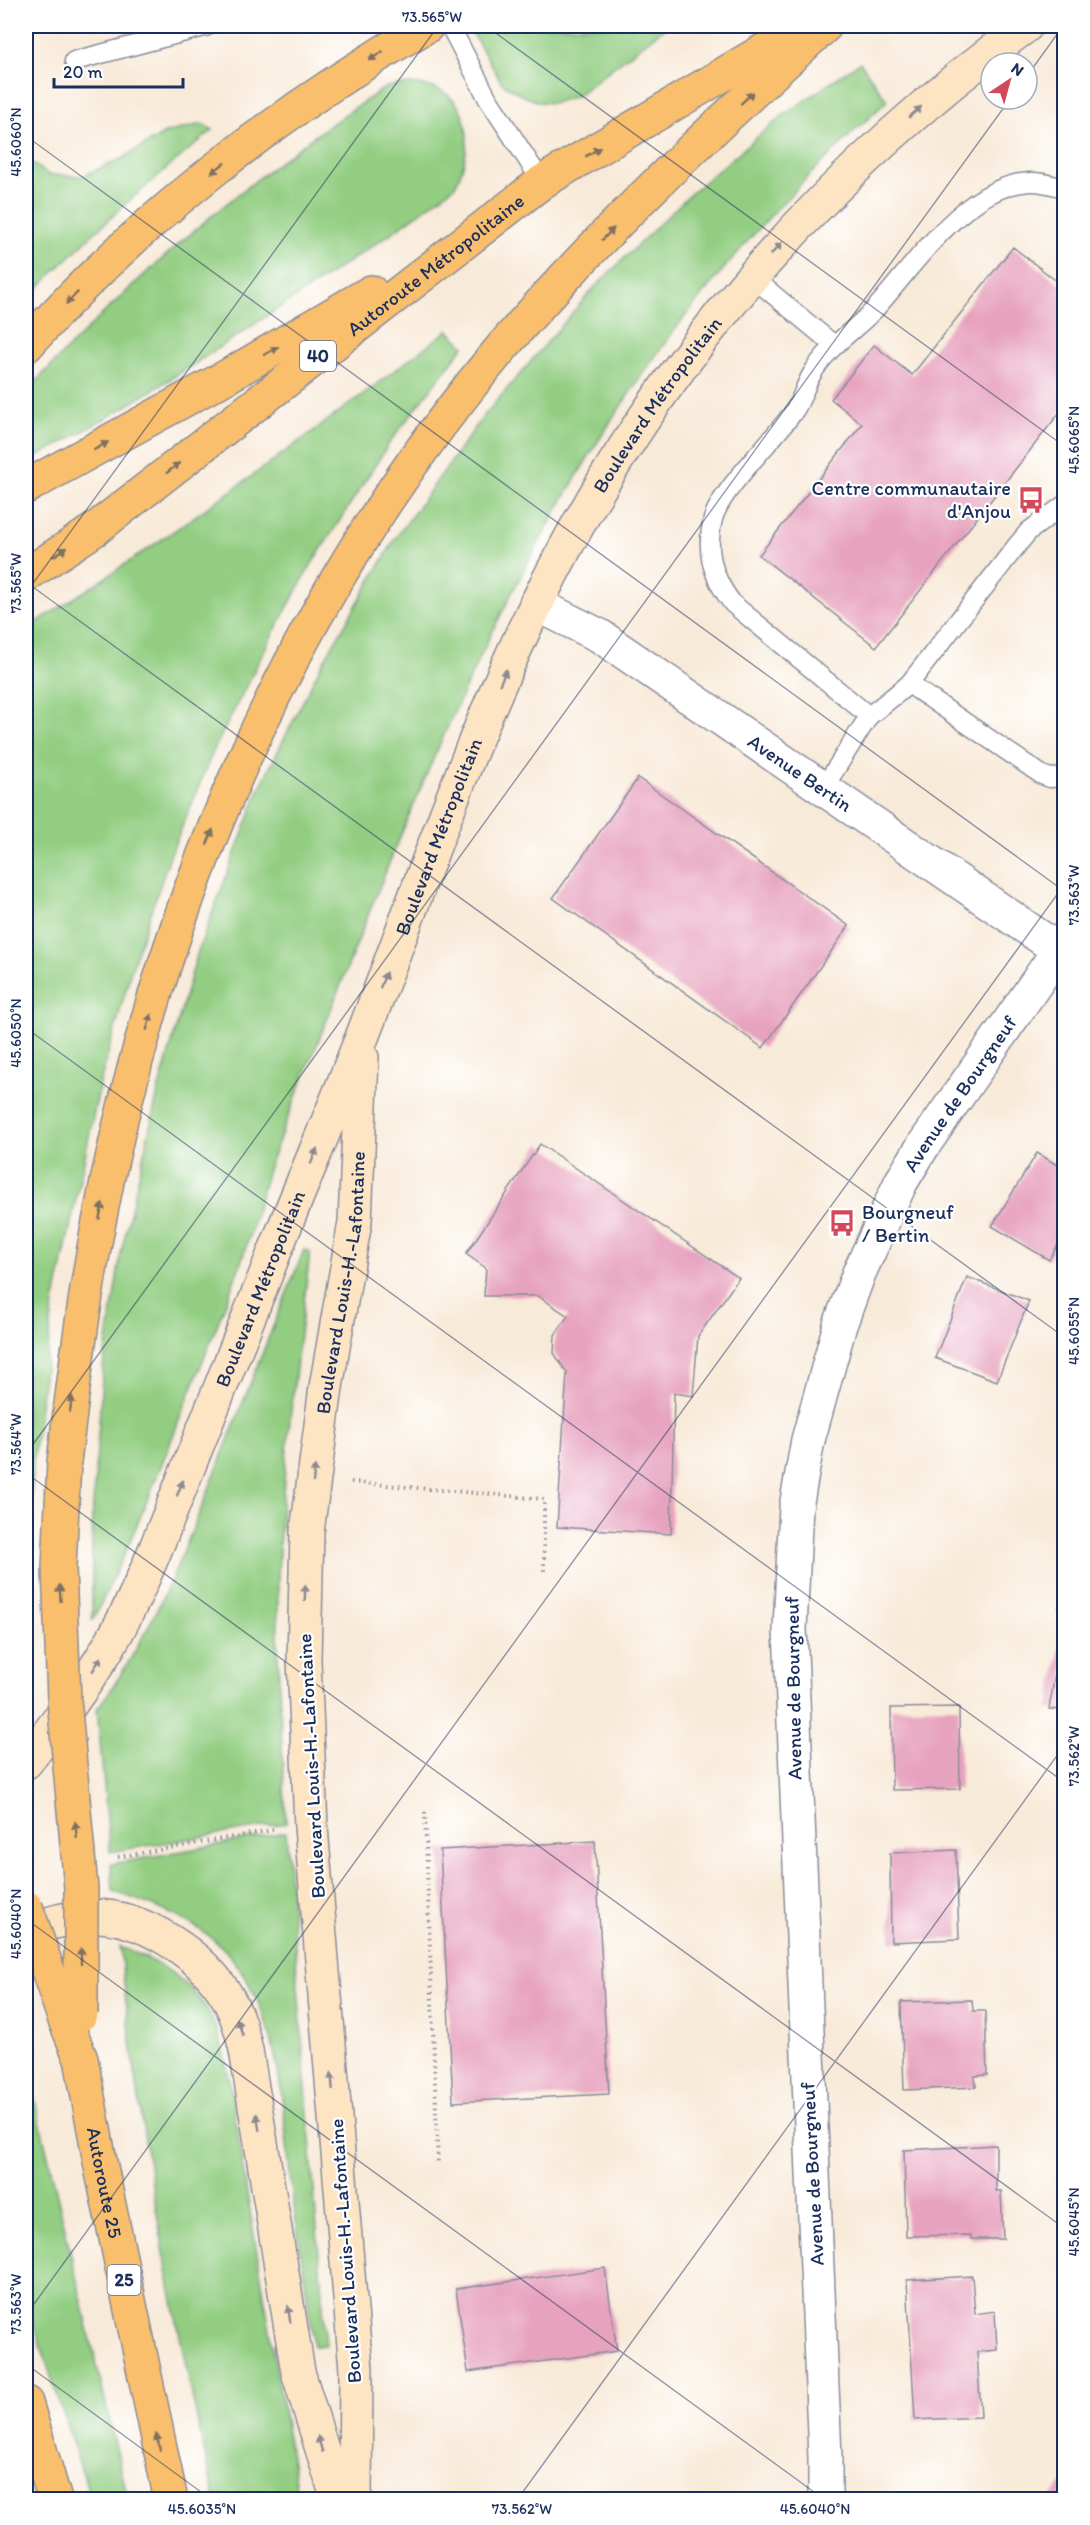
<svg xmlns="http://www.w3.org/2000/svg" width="1090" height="2525" viewBox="0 0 1090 2525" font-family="Itim,sans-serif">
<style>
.green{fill:#92cd81;stroke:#567e70;stroke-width:1.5}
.building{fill:#e7a2be}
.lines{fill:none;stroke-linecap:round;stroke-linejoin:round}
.lane-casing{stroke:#8a8c9b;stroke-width:21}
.street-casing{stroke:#8a8c9b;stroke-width:36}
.secondary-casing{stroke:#8a8c9b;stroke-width:36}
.highway-casing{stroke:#8a8c9b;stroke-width:36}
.path{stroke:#8a8c9b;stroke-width:4;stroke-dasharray:1.5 4.5;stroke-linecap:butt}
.lane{stroke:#fff;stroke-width:18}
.street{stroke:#fff;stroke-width:33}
.secondary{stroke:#fde5c4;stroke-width:33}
.highway{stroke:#f9bf6c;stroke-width:33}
.highway-bridge-casing{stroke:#8a8c9b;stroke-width:36;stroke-linecap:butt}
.highway-bridge{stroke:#f9bf6c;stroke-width:33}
.oneway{fill:#7f7064}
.oneway2{fill:#8c8a91}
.ticks{fill:none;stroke:#1b2f5e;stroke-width:1.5;stroke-opacity:0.45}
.labels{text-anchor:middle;stroke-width:4.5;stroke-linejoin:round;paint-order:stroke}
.shield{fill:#fff;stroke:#5f6d8e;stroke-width:1.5}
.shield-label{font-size:18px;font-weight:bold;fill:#1b2f5e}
.street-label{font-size:20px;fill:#1b2f5e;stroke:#fff}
.poi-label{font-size:20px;fill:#1b2f5e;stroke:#fff;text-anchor:end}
.neatline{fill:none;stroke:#1b2f5e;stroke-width:2}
.ticks-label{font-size:15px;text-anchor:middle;fill:#1b2f5e}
</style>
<rect width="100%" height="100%" fill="#fff"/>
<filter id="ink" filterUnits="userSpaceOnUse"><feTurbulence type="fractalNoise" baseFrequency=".0167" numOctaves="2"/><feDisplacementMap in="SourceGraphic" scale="12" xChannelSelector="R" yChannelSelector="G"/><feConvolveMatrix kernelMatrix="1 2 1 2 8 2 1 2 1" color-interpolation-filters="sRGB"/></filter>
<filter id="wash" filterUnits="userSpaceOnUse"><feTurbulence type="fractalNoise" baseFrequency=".008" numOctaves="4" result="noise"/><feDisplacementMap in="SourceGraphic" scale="24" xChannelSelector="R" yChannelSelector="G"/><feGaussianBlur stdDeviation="1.35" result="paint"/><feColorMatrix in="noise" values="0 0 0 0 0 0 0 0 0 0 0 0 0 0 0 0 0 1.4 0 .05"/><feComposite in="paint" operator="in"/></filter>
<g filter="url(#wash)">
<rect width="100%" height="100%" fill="#f8ead8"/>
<!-- green -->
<g class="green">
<path d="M488,26H667L576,96L554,103L539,102L521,95L502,83L473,34Z"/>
<path d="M860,62L887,101C803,177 726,259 659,351C519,544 425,768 339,989C316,1048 291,1107 269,1167C259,1197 253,1229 242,1259C224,1311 202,1362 182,1413C154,1484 127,1554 92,1621V1519L103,1366L121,1253L159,1088L198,951L260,787L319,669L395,539L483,417L593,289L689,195L781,117Z"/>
<path d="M408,84C421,85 437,86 448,95C475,117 469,159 455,186C404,227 348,262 294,298C207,356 119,415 26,462V392C134,276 253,174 386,87Z"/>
<path d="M202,124L213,130C147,183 85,239 26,300V159L49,175L83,176L123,158L165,133Z"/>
<path d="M448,330L464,346L390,442L311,565L269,641L212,754L170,856L133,964L101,1079L53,1309L33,1460L28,1581L29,1636L33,1696L26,1708V629C172,537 310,435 448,330Z"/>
<path d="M304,1250L310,1252C299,1346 286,1438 280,1532C274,1629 281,1726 286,1823L110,1852L97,1709C153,1635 186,1547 220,1461C247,1390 276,1320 304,1250Z"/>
<path d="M286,1832L326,2345L314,2346C307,2295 299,2244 292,2192C282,2113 284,2022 231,1957C202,1922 155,1906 113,1891L111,1864Z"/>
<path d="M120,1947C156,1960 189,1979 209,2013C228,2046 236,2124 242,2163C261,2275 279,2388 298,2499H215C173,2318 139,2133 120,1947Z"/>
<path d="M26,2062L128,2499H91L26,2300Z"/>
</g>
<g id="blocks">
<!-- building -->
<g class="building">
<path d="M1013,247L1064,287V407L876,647L759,555L862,424L831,399L874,345L912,375Z"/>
<path d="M638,778L849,926L763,1048L553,898Z"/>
<path d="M540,1144L739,1278L698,1336L693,1396L674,1393L671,1534L557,1527L567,1373L554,1353L555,1335L568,1316L538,1296H484L486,1268L466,1254Z"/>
<path d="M1037,1153L1064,1169V1234L1049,1260L992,1226Z"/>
<path d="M967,1277L1029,1301L997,1381L935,1358Z"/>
<path d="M1061,1594H1064V1609L1059,1608Z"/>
<path d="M1063,1627H1064V1710L1049,1709Z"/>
<path d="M959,1707L960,1789L892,1790L891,1708Z"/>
<path d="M1061,1803H1064V1825H1063Z"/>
<path d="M595,1841L609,2094L453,2102L440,1850Z"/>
<path d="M956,1850L959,1939L891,1942L890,1853Z"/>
<path d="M972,2000L973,2011H985L987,2075L975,2076L976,2087L904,2090L901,2002Z"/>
<path d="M996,2145V2191H1001L1003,2239H971V2235L906,2236L904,2150Z"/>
<path d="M605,2268L617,2351L468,2372L456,2289Z"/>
<path d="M972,2276L975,2314L995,2311L997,2350L977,2352L981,2417L915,2420L907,2280Z"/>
<path d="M1064,2481V2500H1051L1049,2498Z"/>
</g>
</g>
</g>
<g filter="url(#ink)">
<use href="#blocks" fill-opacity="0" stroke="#8a8c9b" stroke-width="1.5"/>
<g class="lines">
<defs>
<g id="lane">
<path d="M450,26L488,99L542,182"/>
<path d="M74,61L208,26"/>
<path d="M752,277L834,345"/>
<path d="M909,684L1042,775L1050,778L1064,777"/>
<path d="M869,716L909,684L1018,544L1029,531L1064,505"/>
<path d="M823,789L869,716L733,604C713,579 705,550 713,519C721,489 775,439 794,411C802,400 805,385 812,374C827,347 854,331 875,309C914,266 965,186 1029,182C1041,181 1053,185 1064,188"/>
</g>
<g id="street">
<path id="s1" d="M536,604L600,636L1059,950"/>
<path id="s2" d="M825,2500V2457L790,1628L796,1507L808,1440L840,1325L859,1273L901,1182L923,1146L1059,950L1064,946"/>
</g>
<g id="secondary">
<path id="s3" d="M26,1762C55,1725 85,1687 109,1646C140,1593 161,1535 184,1478C211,1412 237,1345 264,1279C296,1196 332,1115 364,1032C419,890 468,743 536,605C648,375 818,176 1026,26"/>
<path d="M26,1932C47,1923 68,1917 92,1916C142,1915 203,1955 228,1998C237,2014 242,2032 246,2050L298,2372L338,2500"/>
<path id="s4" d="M355,2500L356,2370L311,1827L304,1660L307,1532L326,1387L355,1222L362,1058"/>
</g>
<g id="highway">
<path d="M26,346C138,220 281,110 427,26"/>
<path d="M26,487L226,377L371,292"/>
<path id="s5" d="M26,575L94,530L542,182L800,29"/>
<path d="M64,1462C73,1387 82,1312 96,1237C156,913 288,598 504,345C602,231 714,127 825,26"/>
<path id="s6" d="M65,2020L81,2059L101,2167L171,2500"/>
<path d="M26,2403L55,2500"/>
</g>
</defs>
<!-- lane casing -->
<use href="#lane" class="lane-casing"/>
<!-- street casing -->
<use href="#street" class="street-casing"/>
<!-- secondary casing -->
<use href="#secondary" class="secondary-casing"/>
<!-- highway casing -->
<use href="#highway" class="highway-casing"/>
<!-- path -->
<g class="path">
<path d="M351,1482L544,1499V1573"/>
<path d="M425,1812L438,2165"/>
<path d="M118,1857L273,1830"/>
</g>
<!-- lane -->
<use href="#lane" class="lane"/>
<!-- street -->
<use href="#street" class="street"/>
<!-- secondary -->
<use href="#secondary" class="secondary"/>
<!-- highway -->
<use href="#highway" class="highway"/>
<defs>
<g id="highway-bridge">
<path d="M64,1462L59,1568L64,1699L81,1888V2014"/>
<path d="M26,1907L65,2020"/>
</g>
</defs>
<!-- highway-bridge casing -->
<use href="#highway-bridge" class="highway-bridge-casing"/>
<!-- highway-bridge -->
<use href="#highway-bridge" class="highway-bridge"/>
</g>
<!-- one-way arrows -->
<defs><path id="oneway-solid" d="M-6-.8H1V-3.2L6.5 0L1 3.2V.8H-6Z" transform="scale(1.5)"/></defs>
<g class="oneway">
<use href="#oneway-solid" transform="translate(376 56) rotate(147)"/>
<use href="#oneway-solid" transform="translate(747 98) rotate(-43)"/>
<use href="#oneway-solid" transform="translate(593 152) rotate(-31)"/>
<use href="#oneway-solid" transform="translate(218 168) rotate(142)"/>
<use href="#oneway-solid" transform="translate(608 234) rotate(-46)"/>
<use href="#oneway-solid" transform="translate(72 298) rotate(135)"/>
<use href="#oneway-solid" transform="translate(271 351) rotate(-29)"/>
<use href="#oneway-solid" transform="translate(101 446) rotate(-29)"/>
<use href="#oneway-solid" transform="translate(173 468) rotate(-38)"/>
<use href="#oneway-solid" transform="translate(60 552) rotate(-33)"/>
<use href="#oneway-solid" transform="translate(210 837) rotate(-69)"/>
<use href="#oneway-solid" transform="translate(149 1022) rotate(-74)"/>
<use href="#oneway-solid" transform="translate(101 1211) rotate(-78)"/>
<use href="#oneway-solid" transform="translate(71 1404) rotate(-83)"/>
<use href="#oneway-solid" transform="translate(60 1593) rotate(-94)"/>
<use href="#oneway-solid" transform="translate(76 1830) rotate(-96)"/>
<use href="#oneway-solid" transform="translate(81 1956) rotate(-90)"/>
<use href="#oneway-solid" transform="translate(158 2442) rotate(-103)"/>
</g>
<g class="oneway2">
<use href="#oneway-solid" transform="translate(915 112) rotate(-41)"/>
<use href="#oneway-solid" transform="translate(776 249) rotate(-47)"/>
<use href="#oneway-solid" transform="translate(503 677) rotate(-66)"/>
<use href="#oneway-solid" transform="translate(383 980) rotate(-70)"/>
<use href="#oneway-solid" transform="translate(314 1156) rotate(-68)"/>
<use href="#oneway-solid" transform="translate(314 1474) rotate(-83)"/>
<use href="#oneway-solid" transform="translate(180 1488) rotate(-69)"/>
<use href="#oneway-solid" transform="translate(305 1593) rotate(-88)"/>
<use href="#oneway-solid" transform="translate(97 1664) rotate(-58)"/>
<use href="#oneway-solid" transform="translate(240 2027) rotate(-108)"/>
<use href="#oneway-solid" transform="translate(332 2081) rotate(-94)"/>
<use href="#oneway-solid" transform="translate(258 2122) rotate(-99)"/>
<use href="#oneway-solid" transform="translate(289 2314) rotate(-99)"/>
<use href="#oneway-solid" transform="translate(320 2444) rotate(-107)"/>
</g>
</g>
<!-- ticks -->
<path class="ticks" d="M486,26L1064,446M1027,76L1063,26M26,136L1064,891M26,582L1064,1337M26,593L438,26M26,1028L1064,1782M26,1454L1010,99M26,1473L1064,2228M26,1919L825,2500M26,2315L1064,885M26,2364L212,2500M517,2500L1064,1746"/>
<!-- icons -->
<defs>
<symbol id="bus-bare" viewBox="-9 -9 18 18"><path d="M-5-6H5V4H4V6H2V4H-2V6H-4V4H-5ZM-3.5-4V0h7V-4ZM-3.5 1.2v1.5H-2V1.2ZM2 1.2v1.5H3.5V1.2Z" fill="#d1495b" stroke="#fff" stroke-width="2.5" paint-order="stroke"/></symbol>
</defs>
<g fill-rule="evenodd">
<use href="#bus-bare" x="1012" y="481" width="38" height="38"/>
<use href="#bus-bare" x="823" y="1204" width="38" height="38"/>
</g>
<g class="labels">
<!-- shield labels -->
<g class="shield">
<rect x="300" y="341" width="36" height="30" rx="4.5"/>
<rect x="107.5" y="2265" width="33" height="30" rx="4.5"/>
</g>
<g class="shield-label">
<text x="318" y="362">40</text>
<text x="124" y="2286">25</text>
</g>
<!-- street labels -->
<g class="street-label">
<text dy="7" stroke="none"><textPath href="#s5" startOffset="514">Autoroute Métropolitaine</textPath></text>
<text dy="7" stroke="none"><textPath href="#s3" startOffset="1503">Boulevard Métropolitain</textPath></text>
<text dy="7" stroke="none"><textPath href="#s1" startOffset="314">Avenue Bertin</textPath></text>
<text dy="7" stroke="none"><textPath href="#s3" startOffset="1017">Boulevard Métropolitain</textPath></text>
<text dy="7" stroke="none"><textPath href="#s2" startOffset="1443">Avenue de Bourgneuf</textPath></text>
<text dy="7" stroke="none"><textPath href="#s4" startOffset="1222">Boulevard Louis-H.-Lafontaine</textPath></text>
<text dy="7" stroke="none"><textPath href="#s3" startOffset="531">Boulevard Métropolitain</textPath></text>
<text transform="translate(793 1688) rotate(-91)" y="7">Avenue de Bourgneuf</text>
<text transform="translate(311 1766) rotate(-93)" y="7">Boulevard Louis-H.-Lafontaine</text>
<text transform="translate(812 2174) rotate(-93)" y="7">Avenue de Bourgneuf</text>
<text dy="7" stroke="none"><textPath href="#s6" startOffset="168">Autoroute 25</textPath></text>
<text transform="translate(345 2251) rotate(-94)" y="7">Boulevard Louis-H.-Lafontaine</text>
</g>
<!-- poi labels -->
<g class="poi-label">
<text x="1011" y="495">Centre communautaire<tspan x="1011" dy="23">d'Anjou</tspan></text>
<text x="862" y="1219" text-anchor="start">Bourgneuf<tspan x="862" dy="23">/ Bertin</tspan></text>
</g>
</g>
<!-- margin -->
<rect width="1090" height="2525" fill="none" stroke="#fff" stroke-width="66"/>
<!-- north arrow -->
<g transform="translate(1009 81) rotate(36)"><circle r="28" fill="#ffffff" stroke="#a4acbf" stroke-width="1.5"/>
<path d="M0-4.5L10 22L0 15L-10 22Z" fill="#d1495b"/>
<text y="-9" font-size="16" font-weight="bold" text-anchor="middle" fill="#1b2f5e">N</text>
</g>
<!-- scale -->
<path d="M54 78v9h129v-9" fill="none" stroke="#1b2f5e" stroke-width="3"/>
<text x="63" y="78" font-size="18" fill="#1b2f5e" stroke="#ffffff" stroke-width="4.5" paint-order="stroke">20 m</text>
<rect x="33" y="33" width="1024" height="2459" class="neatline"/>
<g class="ticks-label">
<text x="432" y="22">73.565°W</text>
<text transform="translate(16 142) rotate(-90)" y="5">45.6060°N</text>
<text transform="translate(1074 440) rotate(-90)" y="5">45.6065°N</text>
<text transform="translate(16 583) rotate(-90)" y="5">73.565°W</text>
<text transform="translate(1074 895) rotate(-90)" y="5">73.563°W</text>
<text transform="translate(16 1033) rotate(-90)" y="5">45.6050°N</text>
<text transform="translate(1074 1331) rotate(-90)" y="5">45.6055°N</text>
<text transform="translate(16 1444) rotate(-90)" y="5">73.564°W</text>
<text transform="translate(1074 1756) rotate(-90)" y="5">73.562°W</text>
<text transform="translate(16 1924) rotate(-90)" y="5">45.6040°N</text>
<text transform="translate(1074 2222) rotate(-90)" y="5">45.6045°N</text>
<text transform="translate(16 2304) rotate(-90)" y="5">73.563°W</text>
<text x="202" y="2514">45.6035°N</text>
<text x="522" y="2514">73.562°W</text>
<text x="815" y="2514">45.6040°N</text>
</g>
</svg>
